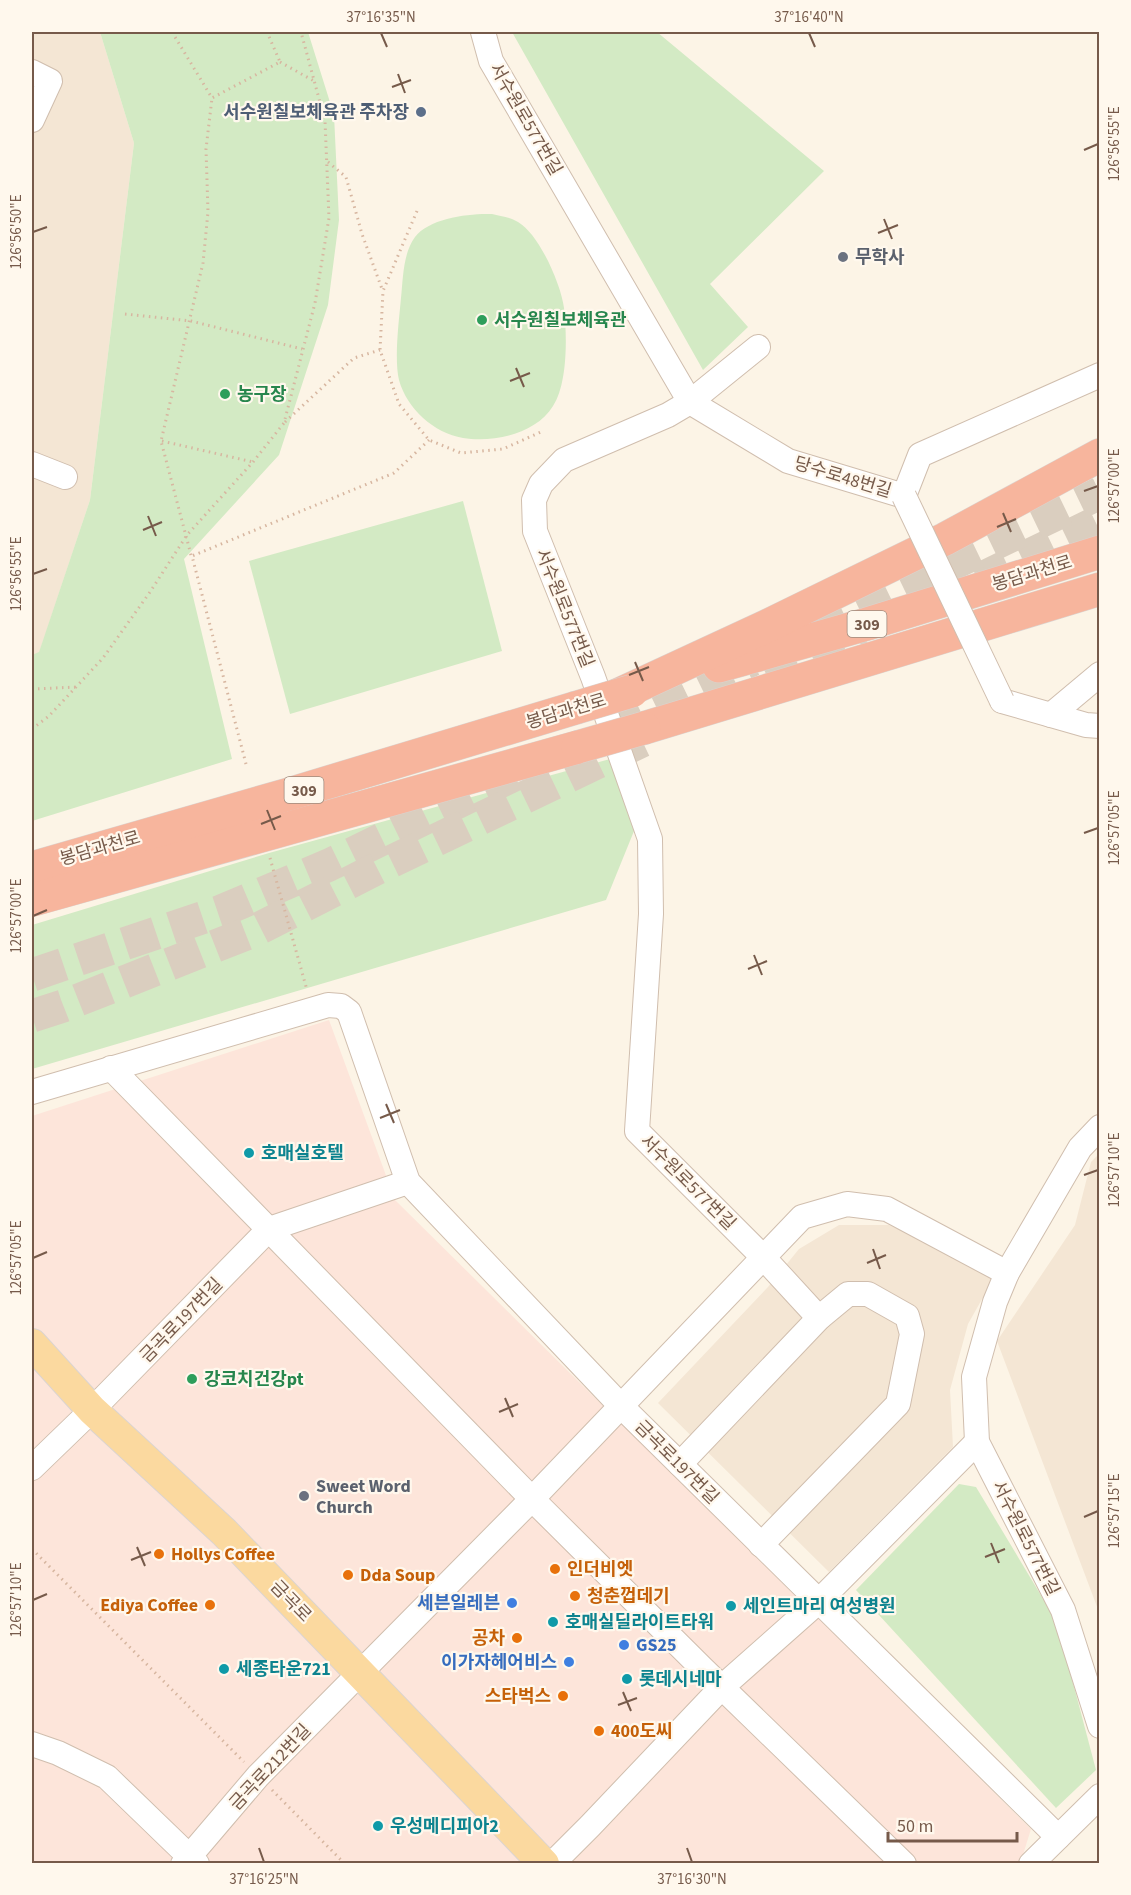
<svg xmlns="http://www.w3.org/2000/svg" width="1131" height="1895" viewBox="0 0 1131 1895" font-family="'Source Sans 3','Noto Sans KR',sans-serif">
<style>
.residential{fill:#f4e6d4}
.commercial{fill:#fde5da}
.green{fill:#d3eac4}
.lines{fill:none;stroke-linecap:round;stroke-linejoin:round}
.highway-tunnel{stroke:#dacebf;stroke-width:33;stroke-dasharray:33 16;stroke-linecap:butt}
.minor-casing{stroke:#d0beae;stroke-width:26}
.major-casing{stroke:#dbd4d0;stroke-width:32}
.highway-casing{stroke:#dbd4d0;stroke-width:34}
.path{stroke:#d7b6a0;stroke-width:3;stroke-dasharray:1.5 4.5;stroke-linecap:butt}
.minor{stroke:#fff;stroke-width:24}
.major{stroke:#fbd99f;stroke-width:30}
.highway{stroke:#f7b59d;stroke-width:33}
.minor-bridge-casing{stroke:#d0beae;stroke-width:26;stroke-linecap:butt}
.highway-bridge-casing{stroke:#dbd4d0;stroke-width:34;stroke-linecap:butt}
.minor-bridge{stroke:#fff;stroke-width:24}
.highway-bridge{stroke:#f7b59d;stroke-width:33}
.ticks{fill:none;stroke:#765a4a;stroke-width:2}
.service-dot{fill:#5c6f8a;stroke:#fff8ed;stroke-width:2}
.worship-dot{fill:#6b7280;stroke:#fff8ed;stroke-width:2}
.leisure-dot{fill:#2e9e5b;stroke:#fff8ed;stroke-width:2}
.culture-dot{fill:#0f9aa8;stroke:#fff8ed;stroke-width:2}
.food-dot{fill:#e8710a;stroke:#fff8ed;stroke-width:2}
.shop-dot{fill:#3f7fe0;stroke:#fff8ed;stroke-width:2}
.labels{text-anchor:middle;stroke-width:4.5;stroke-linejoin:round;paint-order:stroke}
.shield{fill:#fff8ed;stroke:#9f897b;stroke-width:1.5}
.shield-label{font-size:16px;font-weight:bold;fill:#765a4a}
.service-label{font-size:18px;font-weight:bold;fill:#4e5e75;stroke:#fff8ed;text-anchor:end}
.street-label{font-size:18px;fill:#765a4a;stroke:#fff8ed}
.worship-label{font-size:18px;font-weight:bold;fill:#5b616d;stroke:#fff8ed;text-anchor:start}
.leisure-label{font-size:18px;font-weight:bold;fill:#27864d;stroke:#fff8ed;text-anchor:start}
.culture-label{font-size:18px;font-weight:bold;fill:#0d838f;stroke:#fff8ed;text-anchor:start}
.food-label{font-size:18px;font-weight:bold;fill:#c56008;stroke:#fff8ed;text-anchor:start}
.shop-label{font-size:18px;font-weight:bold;fill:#366cbe;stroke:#fff8ed;text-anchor:end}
.neatline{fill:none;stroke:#765a4a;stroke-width:2}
.ticks-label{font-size:15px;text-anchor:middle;fill:#765a4a}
</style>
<rect width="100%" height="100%" fill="#fcf4e6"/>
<!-- residential -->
<g class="residential">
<path d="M32,32H100L134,143L90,500L39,653L32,655Z"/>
<path d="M1099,1154V1612L997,1341L1075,1225L1091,1162Z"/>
<path d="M839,1225H889L995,1276L968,1324L950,1390L953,1447L829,1572L658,1403L768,1287L799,1249Z"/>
</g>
<!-- commercial -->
<path class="commercial" d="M329,1020L395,1200L1031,1829L1022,1858L1027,1863H32V1116Z"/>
<!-- green -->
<g class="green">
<path d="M100,32H308L334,115L339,220L328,305L279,455L184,559L232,759L32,821V655L39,652L90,500L134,143Z"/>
<path d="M512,32H657L824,171L710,284L748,327L703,370Z"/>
<path d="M492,214C500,216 510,217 518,222C539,234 561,284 564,308C567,335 568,383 553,406C536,434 493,443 463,438C434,433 407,409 399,380C394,359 399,320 401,298C403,279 403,253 415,237C429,218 470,213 492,214Z"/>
<path d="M463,501L502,651L290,714L249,561Z"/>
<path d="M610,759L634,831L606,900L32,1069V925L269,853Z"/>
<path d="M959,1484L976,1487L1057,1622L1096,1770L1056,1808L856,1590Z"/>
</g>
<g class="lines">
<!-- highway-tunnel -->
<g class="highway-tunnel">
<path d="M978,580L1100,521"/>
<path d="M815,630L1100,493"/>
<path d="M769,680L863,634"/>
<path d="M612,728L752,660"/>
<path d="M32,975L219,912L329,865L520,772"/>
<path d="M32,1016L63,1006L256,930L380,867L650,737"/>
</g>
<defs>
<g id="minor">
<path d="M483,32L491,61L690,402L788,461L904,496L920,455L1100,375"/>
<path d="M32,72L50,81L32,120"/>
<path d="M758,347L690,402L668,415L564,460L541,484L534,500L535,531L593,677L650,839L651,914L637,1131L763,1257L819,1318"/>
<path d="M32,464L65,477"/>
<path d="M1002,701L1086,725L1100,726"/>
<path d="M1051,715L1100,674"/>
<path d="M111,1068L532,1499L703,1669L904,1864"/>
<path d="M32,1092L328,1005L341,1006L349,1012L408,1182L621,1406L1058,1837"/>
<path d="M1100,1127L1080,1148L1007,1273L995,1302L974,1377L977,1442L1063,1610L1100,1726"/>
<path d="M680,1464L819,1318L848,1294H868L907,1316L912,1334L898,1404L761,1545"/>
<path d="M32,1468L92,1410L269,1229L408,1182"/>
<path d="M32,1744L58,1753L107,1777L197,1864"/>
<path d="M183,1864L258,1776L532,1499L802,1217L847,1204L887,1209L1007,1273"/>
<path d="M552,1864L590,1826L722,1687L819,1601L977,1442"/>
<path d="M1031,1864L1100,1796"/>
</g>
<path id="major" d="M32,1344L92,1410L224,1532L544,1864"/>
<g id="highway">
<path d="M719,666L867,624L1100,552"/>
<path d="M618,695L767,626L945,539L1100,455"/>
<path d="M644,728L1100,589"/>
<path d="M32,868L286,795L575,708"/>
<path d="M32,900L578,747"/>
</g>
</defs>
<!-- minor casing -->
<use href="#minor" class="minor-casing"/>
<!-- major casing -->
<use href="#major" class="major-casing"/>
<!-- highway casing -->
<use href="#highway" class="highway-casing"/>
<!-- path -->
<g class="path">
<path d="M172,32L212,98L280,62L267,32"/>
<path d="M280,62L314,81"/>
<path d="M328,162L346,177L362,234L382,289"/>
<path d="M417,211L383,291L380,350L399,404L429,440L461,453L503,449L543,431"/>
<path d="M125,314L191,321L302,349"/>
<path d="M285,422L354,358L380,350"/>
<path d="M162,441L253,462"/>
<path d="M191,555L161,441L203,263L208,212L206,149L212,98"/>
<path d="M32,689L77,687"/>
<path d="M32,729L49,716L103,658L150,592L187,535L253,462L284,423L315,303L329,218L325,121L301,32"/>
<path d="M246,764L192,556L394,473L429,440"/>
<path d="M270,858L307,990"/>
<path d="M32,1549L244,1762"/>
<path d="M272,1790L345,1864"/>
</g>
<!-- minor -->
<use href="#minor" class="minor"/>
<!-- major -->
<use href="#major" class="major"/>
<!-- highway -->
<use href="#highway" class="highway"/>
<defs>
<path id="minor-bridge" d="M904,496L1002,701"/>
<g id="highway-bridge">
<path d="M575,708L632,691"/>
<path d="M578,747L644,728"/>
</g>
</defs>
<!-- minor-bridge casing -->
<use href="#minor-bridge" class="minor-bridge-casing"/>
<!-- highway-bridge casing -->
<use href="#highway-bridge" class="highway-bridge-casing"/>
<!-- minor-bridge -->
<use href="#minor-bridge" class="minor-bridge"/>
<!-- highway-bridge -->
<use href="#highway-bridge" class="highway-bridge"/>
</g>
<!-- ticks -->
<path class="ticks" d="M381,33L387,47M809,33L815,47M398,74L405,93M392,87L411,80M1084,150L1098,144M884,219L892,239M33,232L47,227M878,233L898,225M516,368L524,387M510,381L530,373M1084,491L1098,486M1003,513L1011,532M148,516L156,536M997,527L1016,519M143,530L162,522M33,574L47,569M635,662L643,681M629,675L649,667M267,810L275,830M261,824L281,816M1084,833L1098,828M33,916L47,910M754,955L762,975M748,969L767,961M386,1104L394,1123M380,1118L400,1110M1084,1175L1098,1170M873,1249L880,1269M33,1258L47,1252M867,1263L886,1255M505,1398L513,1417M499,1412L518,1404M1084,1517L1098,1511M991,1543L999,1563M137,1547L145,1566M985,1557L1005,1549M131,1560L151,1552M33,1600L47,1594M623,1692L631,1711M618,1705L637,1698M259,1848L264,1862M687,1848L692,1862"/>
<!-- markers -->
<circle class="service-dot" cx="421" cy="112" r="6"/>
<g class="worship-dot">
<circle cx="843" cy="257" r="6"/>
<circle cx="304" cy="1496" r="6"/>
</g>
<g class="leisure-dot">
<circle cx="482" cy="320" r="6"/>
<circle cx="225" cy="394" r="6"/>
<circle cx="192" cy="1379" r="6"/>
</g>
<g class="culture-dot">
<circle cx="249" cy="1153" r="6"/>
<circle cx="731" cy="1606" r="6"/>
<circle cx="553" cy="1622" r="6"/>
<circle cx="224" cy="1669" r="6"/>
<circle cx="627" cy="1679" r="6"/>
<circle cx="378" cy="1826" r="6"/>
</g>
<g class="food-dot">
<circle cx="159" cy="1554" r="6"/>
<circle cx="555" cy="1569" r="6"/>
<circle cx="348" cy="1575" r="6"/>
<circle cx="575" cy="1596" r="6"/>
<circle cx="210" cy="1605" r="6"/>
<circle cx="517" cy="1638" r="6"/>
<circle cx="563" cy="1696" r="6"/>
<circle cx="599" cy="1731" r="6"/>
</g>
<g class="shop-dot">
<circle cx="512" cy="1603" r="6"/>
<circle cx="624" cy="1645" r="6"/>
<circle cx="569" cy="1662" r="6"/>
</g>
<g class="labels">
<!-- shield labels -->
<g class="shield">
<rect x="847.5" y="611" width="39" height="26" rx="4.5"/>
<rect x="284.5" y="777" width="39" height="26" rx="4.5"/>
</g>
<g class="shield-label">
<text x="867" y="630">309</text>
<text x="304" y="796">309</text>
</g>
<!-- service labels -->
<g class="service-label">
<text x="409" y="118">서수원칠보체육관 주차장</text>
</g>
<!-- street labels -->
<g class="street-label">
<text transform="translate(526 119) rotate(60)" y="6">서수원로577번길</text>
<text transform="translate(843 477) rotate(17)" y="6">당수로48번길</text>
<text transform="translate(1032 573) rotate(-17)" y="6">봉담과천로</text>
<text transform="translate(565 608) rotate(68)" y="6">서수원로577번길</text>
<text transform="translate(566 711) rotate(-17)" y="6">봉담과천로</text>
<text transform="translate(100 848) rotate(-16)" y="6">봉담과천로</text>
<text transform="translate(688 1182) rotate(45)" y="6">서수원로577번길</text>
<text transform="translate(181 1320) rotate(-46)" y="6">금곡로197번길</text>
<text transform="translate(677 1462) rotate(45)" y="6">금곡로197번길</text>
<text transform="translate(1026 1538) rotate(63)" y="6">서수원로577번길</text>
<text transform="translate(291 1601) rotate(46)" y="6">금곡로</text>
<text transform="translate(270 1767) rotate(-47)" y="6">금곡로212번길</text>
</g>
<!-- worship labels -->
<g class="worship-label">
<text x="855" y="263">무학사</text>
<text x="316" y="1492">Sweet Word<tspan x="316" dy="21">Church</tspan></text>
</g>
<!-- leisure labels -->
<g class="leisure-label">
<text x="494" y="326">서수원칠보체육관</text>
<text x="237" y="400">농구장</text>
<text x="204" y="1385">강코치건강pt</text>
</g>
<!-- culture labels -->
<g class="culture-label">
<text x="261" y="1159">호매실호텔</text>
<text x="743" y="1612">세인트마리 여성병원</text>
<text x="565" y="1628">호매실딜라이트타워</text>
<text x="236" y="1675">세종타운721</text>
<text x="639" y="1685">롯데시네마</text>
<text x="390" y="1832">우성메디피아2</text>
</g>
<!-- food labels -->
<g class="food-label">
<text x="171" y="1560">Hollys Coffee</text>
<text x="567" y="1575">인더비엣</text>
<text x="360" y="1581">Dda Soup</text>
<text x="587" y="1602">청춘껍데기</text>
<text x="198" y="1611" text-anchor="end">Ediya Coffee</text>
<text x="505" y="1644" text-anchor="end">공차</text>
<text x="551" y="1702" text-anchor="end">스타벅스</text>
<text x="611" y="1737">400도씨</text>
</g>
<!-- shop labels -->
<g class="shop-label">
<text x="500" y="1609">세븐일레븐</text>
<text x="636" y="1651" text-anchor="start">GS25</text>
<text x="557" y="1668">이가자헤어비스</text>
</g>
</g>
<!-- border -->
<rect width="1131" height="1895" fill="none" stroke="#fff8ed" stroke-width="66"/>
<!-- scale -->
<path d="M888 1832v9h129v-9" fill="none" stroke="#765a4a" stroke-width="3"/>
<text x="897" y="1832" font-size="18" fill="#765a4a" stroke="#fff8ed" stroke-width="4.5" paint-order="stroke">50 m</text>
<rect x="33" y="33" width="1065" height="1829" class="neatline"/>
<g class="ticks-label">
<text x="381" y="22">37°16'35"N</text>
<text x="809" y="22">37°16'40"N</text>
<text transform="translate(1114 144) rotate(-90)" y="5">126°56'55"E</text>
<text transform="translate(16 232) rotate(-90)" y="5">126°56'50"E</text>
<text transform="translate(1114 486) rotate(-90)" y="5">126°57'00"E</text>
<text transform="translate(16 574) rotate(-90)" y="5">126°56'55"E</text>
<text transform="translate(1114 828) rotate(-90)" y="5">126°57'05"E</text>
<text transform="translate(16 916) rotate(-90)" y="5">126°57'00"E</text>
<text transform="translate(1114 1170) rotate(-90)" y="5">126°57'10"E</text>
<text transform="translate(16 1258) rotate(-90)" y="5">126°57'05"E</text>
<text transform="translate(1114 1511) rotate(-90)" y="5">126°57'15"E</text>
<text transform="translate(16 1600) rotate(-90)" y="5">126°57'10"E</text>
<text x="264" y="1884">37°16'25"N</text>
<text x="692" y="1884">37°16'30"N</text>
</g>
</svg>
